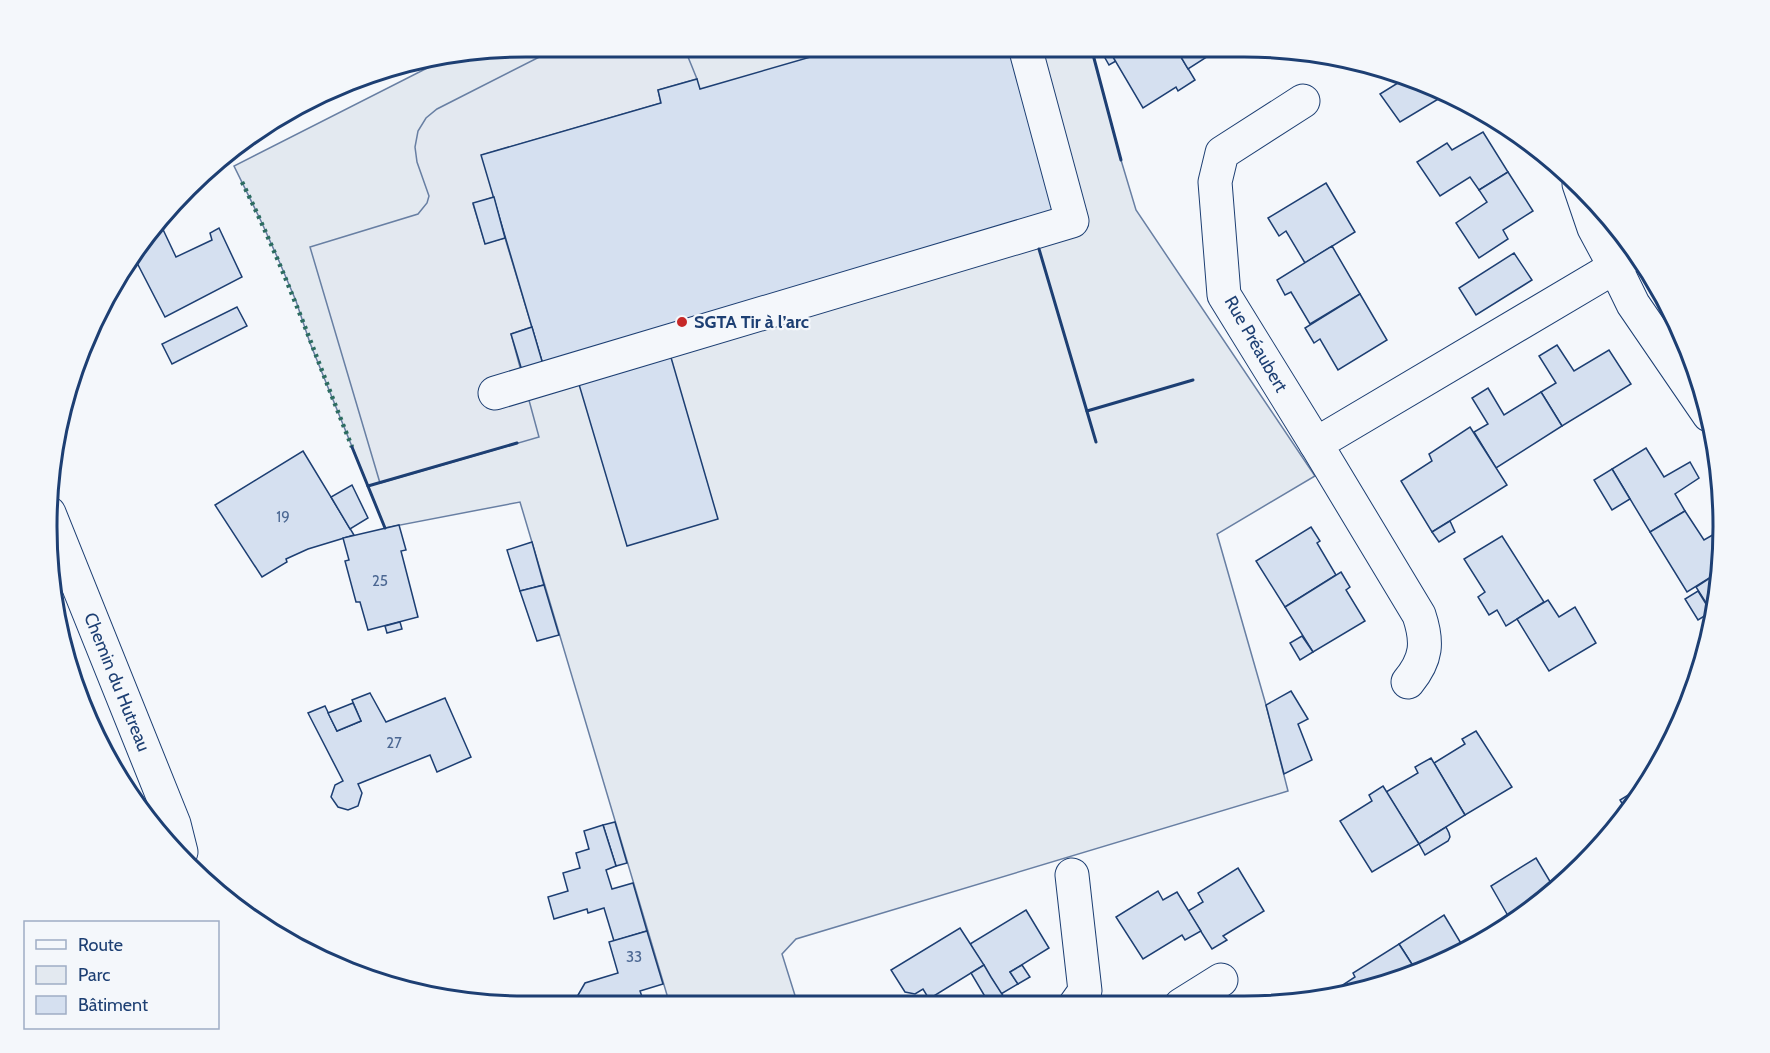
<svg xmlns="http://www.w3.org/2000/svg" width="1770" height="1053" viewBox="0 0 1770 1053" font-family="Cabin,sans-serif">
<style>
.green{fill:#e3e9f0;stroke:#687fa3;stroke-width:1.5}
.parking{fill:#e3e8f0;stroke:#687fa3;stroke-width:1.5}
.building{fill:#d5e0f0;stroke:#1d3f73;stroke-width:1.5}
.lines{fill:none;stroke-linecap:round;stroke-linejoin:round}
.minor-casing{stroke:#1d3f73;stroke-width:35}
.minor{stroke:#f4f7fb;stroke-width:33}
.hedge{stroke:#2c6c60;stroke-width:4.5;stroke-dasharray:3 4.5;stroke-linecap:butt}
.wall{stroke:#1d3f73;stroke-width:3}
.poi-dot{fill:#c62828;stroke:#f4f7fb;stroke-width:2}
.labels{text-anchor:middle;stroke-width:4.5;stroke-linejoin:round;paint-order:stroke}
.number-label{font-size:15px;fill:#4b6792}
.poi-label{font-size:18px;font-weight:bold;fill:#1d3f73;stroke:#f4f7fb;text-anchor:start}
.street-label{font-size:18px;fill:#1d3f73;stroke:#f4f7fb}
.rim{fill:none;stroke:#1d3f73;stroke-width:3}
</style>
<rect width="100%" height="100%" fill="#f4f7fb"/>
<!-- green -->
<path class="green" d="M526,47H1091L1121,160L1136,210L1315,476L1217,534L1266,705L1288,791L796,939L782,954L798,1005H670L520,502L385,528L310,343L296,301L279,261L261,221L234,166L441,61Z"/>
<!-- parking -->
<path class="parking" d="M559,47H695L686,52L697,79L658,90L661,103L482,155L494,197L473,204L485,243L505,238L532,327L511,334L539,437L380,483L310,247L418,214L427,203L429,196L417,162L415,147L418,131L426,118L437,109Z"/>
<!-- building -->
<g class="building">
<path d="M845,47H1010L1060,217L544,368L481,155L661,103L658,90L697,79L700,89Z"/>
<path d="M1103,47H1129L1113,57L1116,61L1109,65L1100,49Z"/>
<path d="M1129,47H1175L1195,80L1178,91L1176,87L1143,108L1113,57Z"/>
<path d="M1175,47H1230L1221,53L1219,49L1188,69Z"/>
<path d="M1404,75L1445,95L1400,122L1380,94L1406,78Z"/>
<path d="M1483,132L1508,172L1479,190L1470,177L1440,196L1417,162L1447,143L1452,150Z"/>
<path d="M1508,172L1533,211L1503,230L1508,239L1479,258L1456,223L1487,202L1479,190Z"/>
<path d="M1326,183L1355,232L1305,263L1286,231L1279,236L1268,218Z"/>
<path d="M494,197L505,238L485,244L473,203Z"/>
<path d="M159,221L176,257L212,240L210,233L219,228L242,277L165,317L134,257L145,235Z"/>
<path d="M1332,246L1360,294L1310,324L1291,292L1285,295L1277,280Z"/>
<path d="M1514,253L1532,280L1476,315L1459,288Z"/>
<path d="M1360,294L1387,340L1338,370L1320,339L1314,343L1305,328Z"/>
<path d="M237,307L247,326L172,364L162,344Z"/>
<path d="M532,327L544,368L523,374L511,334Z"/>
<path d="M1557,345L1574,371L1609,350L1631,384L1562,426L1541,392L1556,383L1539,356Z"/>
<path d="M670,354L718,519L627,546L578,381Z"/>
<path d="M1488,388L1504,415L1541,392L1562,426L1496,468L1474,432L1488,424L1472,398Z"/>
<path d="M1470,427L1507,485L1432,532L1401,481L1432,461L1429,454Z"/>
<path d="M1646,448L1664,477L1690,462L1699,478L1675,494L1685,511L1650,532L1612,469Z"/>
<path d="M303,451L354,535L308,549L286,559L287,562L262,577L215,505Z"/>
<path d="M1612,469L1630,499L1612,510L1594,480Z"/>
<path d="M352,485L368,518L350,529L331,497Z"/>
<path d="M1685,511L1704,540L1723,529L1721,549L1713,555L1720,565L1719,572L1687,592L1650,532Z"/>
<path d="M1450,521L1455,532L1439,542L1432,532Z"/>
<path d="M399,525L406,550L401,551L418,617L368,630L360,602H356L345,561L349,560L343,538Z"/>
<path d="M1311,527L1320,541L1317,543L1336,575L1285,607L1256,561Z"/>
<path d="M1502,536L1544,602L1506,626L1497,610L1489,615L1478,597L1485,592L1464,559Z"/>
<path d="M532,542L544,585L520,591L507,550Z"/>
<path d="M1341,572L1350,587L1346,590L1365,621L1313,652L1285,607Z"/>
<path d="M1719,572L1715,617L1696,587Z"/>
<path d="M544,585L559,635L537,641L520,591Z"/>
<path d="M1698,591L1711,612L1698,620L1685,599Z"/>
<path d="M1548,600L1559,617L1575,607L1596,643L1549,671L1517,619Z"/>
<path d="M400,622L402,629L387,633L385,626Z"/>
<path d="M1302,636L1313,652L1300,660L1290,643Z"/>
<path d="M1291,691L1308,719L1298,724L1312,760L1284,774L1266,705Z"/>
<path d="M370,693L386,722L445,698L471,757L437,772L430,755L358,784L362,793L358,806L348,810L338,807L331,797L335,785L343,781L308,713L325,706L337,731L361,721L352,700Z"/>
<path d="M353,703L361,721L337,731L328,713Z"/>
<path d="M1476,731L1512,787L1465,815L1434,763L1465,744L1462,739Z"/>
<path d="M1431,758L1465,815L1419,844L1386,792L1418,773L1415,767Z"/>
<path d="M1383,786L1419,844L1372,872L1340,821L1372,801L1369,795Z"/>
<path d="M1643,786L1645,789L1642,793L1627,812L1620,800Z"/>
<path d="M615,822L627,863L616,866L603,825Z"/>
<path d="M603,825L616,866L606,870L612,889L633,883L647,931L614,941L604,908L588,913L587,909L554,919L548,897L568,891L563,873L580,868L576,853L589,849L584,831Z"/>
<path d="M1446,827L1449,833L1450,837L1448,841L1425,855L1419,844Z"/>
<path d="M1612,831L1596,850L1592,843Z"/>
<path d="M1536,858L1554,888L1511,921L1491,886Z"/>
<path d="M1238,868L1264,911L1223,936L1227,940L1212,949L1188,911L1203,902L1198,893Z"/>
<path d="M1158,891L1163,900L1177,892L1201,931L1185,940L1182,935L1143,959L1116,917Z"/>
<path d="M1026,910L1049,948L1010,972L1018,984L1001,994L970,944Z"/>
<path d="M1444,915L1465,950L1417,972L1399,944Z"/>
<path d="M960,928L984,965L929,999L923,989L915,994L905,992L891,970Z"/>
<path d="M647,931L663,984L640,991L645,1005H580L574,1002L585,983L618,973L609,942Z"/>
<path d="M1399,944L1417,972L1397,981L1339,993L1338,988L1355,977L1353,973Z"/>
<path d="M984,965L991,977L1009,1005H990L971,973Z"/>
<path d="M1022,965L1030,977L1018,984L1010,972Z"/>
</g>
<g class="lines">
<defs>
<g id="minor">
<path d="M1303,101L1222,153L1215,182L1224,295L1316,444"/>
<path d="M1579,184L1594,228L1615,267L1633,304L1709,415"/>
<path d="M495,393L1072,221L1025,47"/>
<path d="M49,513L174,824L181,852"/>
<path d="M1408,682C1427,659 1428,642 1419,615L1316,444L1615,267L1635,250"/>
<path d="M1072,875L1085,991L1075,1005"/>
<path d="M1181,1005L1221,980"/>
</g>
</defs>
<!-- minor casing -->
<use href="#minor" class="minor-casing"/>
<!-- minor -->
<use href="#minor" class="minor"/>
<!-- hedge -->
<path class="hedge" d="M242,182C285,268 316,358 352,447"/>
<!-- wall -->
<g class="wall">
<path d="M1091,47L1121,160"/>
<path d="M1039,249L1096,442"/>
<path d="M1087,411L1193,380"/>
<path d="M352,447L385,528"/>
<path d="M368,486L517,443"/>
</g>
</g>
<!-- markers -->
<circle class="poi-dot" cx="682" cy="322" r="6"/>
<g class="labels">
<!-- number labels -->
<g class="number-label">
<text x="283" y="522">19</text>
<text x="380" y="586">25</text>
<text x="394" y="748">27</text>
<text x="634" y="962">33</text>
</g>
<!-- poi labels -->
<g class="poi-label">
<text x="694" y="328">SGTA Tir à l’arc</text>
</g>
<!-- street labels -->
<g class="street-label">
<text transform="translate(1256 344) rotate(60)" y="6">Rue Préaubert</text>
<text transform="translate(117 682) rotate(68)" y="6">Chemin du Hutreau</text>
</g>
</g>
<!-- crop -->
<path d="M0 0H1770V1053H0ZM526 57H1244A469 469 0 0 1 1713 526V527A469 469 0 0 1 1244 996H526A469 469 0 0 1 57 527V526A469 469 0 0 1 526 57Z" fill="#f4f7fb" fill-rule="evenodd"/>
<path class="rim" d="M526 57H1244A469 469 0 0 1 1713 526V527A469 469 0 0 1 1244 996H526A469 469 0 0 1 57 527V526A469 469 0 0 1 526 57Z"/>
<!-- legend -->
<rect x="24" y="921" width="195" height="108" fill="#f4f7fb" stroke="#9eadc5" stroke-width="1.5"/>
<rect x="36" y="940" width="30" height="9" fill="#f4f7fb" stroke="#9eadc5" stroke-width="1.5"/>
<text x="78" y="951" font-size="18" fill="#1d3f73">Route</text>
<rect x="36" y="966" width="30" height="18" fill="#e3e9f0" stroke="#9eadc5" stroke-width="1.5"/>
<text x="78" y="981" font-size="18" fill="#1d3f73">Parc</text>
<rect x="36" y="996" width="30" height="18" fill="#d5e0f0" stroke="#9eadc5" stroke-width="1.5"/>
<text x="78" y="1011" font-size="18" fill="#1d3f73">Bâtiment</text>
</svg>
